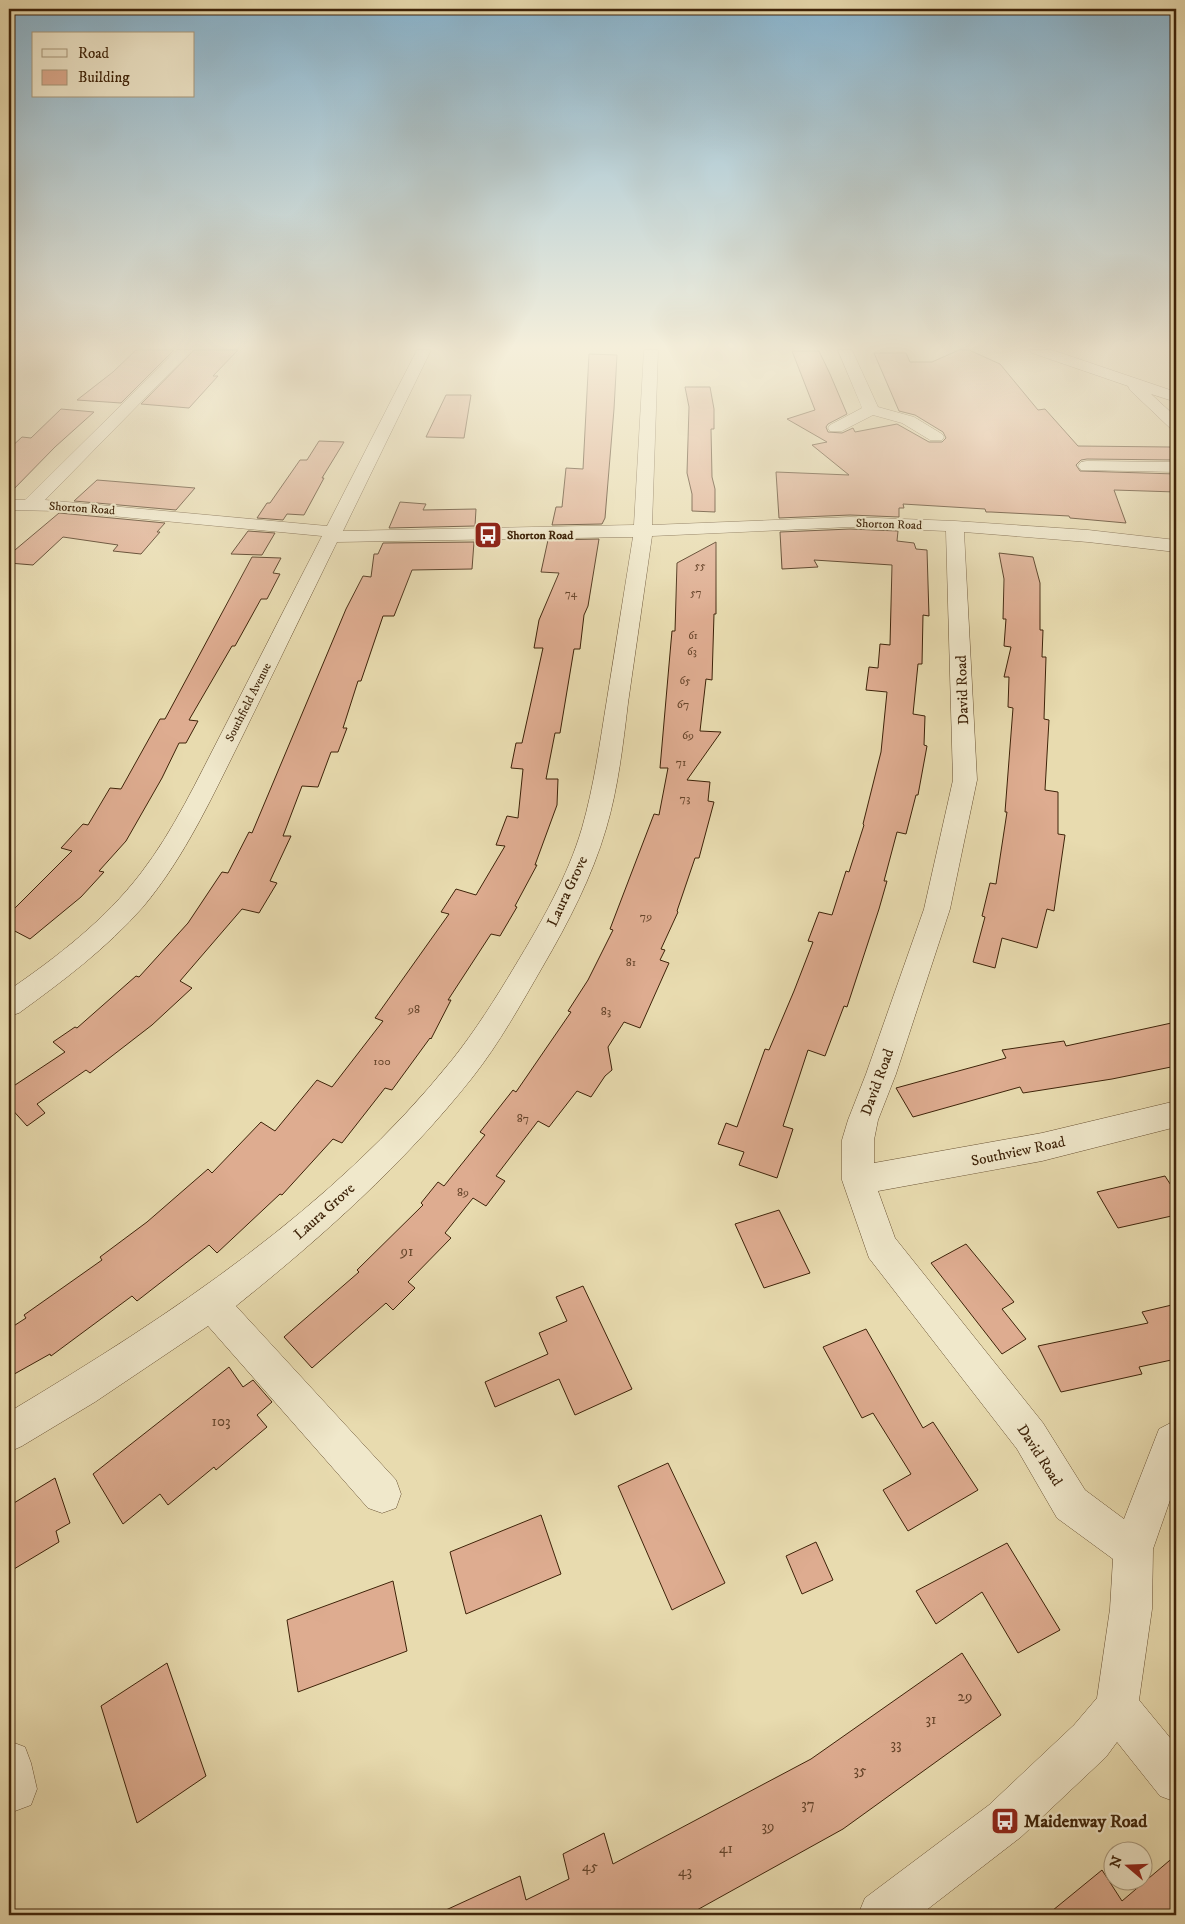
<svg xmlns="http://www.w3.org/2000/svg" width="1185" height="1924" viewBox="0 0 1185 1924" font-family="'IM FELL DW Pica',serif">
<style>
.building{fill:#deac90;stroke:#3e2309}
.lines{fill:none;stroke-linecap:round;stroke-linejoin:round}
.minor-casing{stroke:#685132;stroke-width:1}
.minor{fill:#f0e8cb;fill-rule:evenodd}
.labels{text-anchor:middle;stroke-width:4.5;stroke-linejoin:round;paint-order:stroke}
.far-number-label{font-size:11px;fill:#66452b}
.far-street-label{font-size:12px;fill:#3e2309;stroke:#f0e8cb}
.far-poi-label{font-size:12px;font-weight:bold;fill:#3e2309;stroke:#f0e8cb;text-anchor:start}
.number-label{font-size:12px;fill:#66452b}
.street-label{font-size:15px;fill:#3e2309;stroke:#f0e8cb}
.near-number-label{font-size:15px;fill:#66452b}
.near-poi-label{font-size:18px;font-weight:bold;fill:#3e2309;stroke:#f0e8cb;text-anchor:start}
</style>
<rect width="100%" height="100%" fill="#e8dbaf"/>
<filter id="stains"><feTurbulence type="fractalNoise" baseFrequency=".004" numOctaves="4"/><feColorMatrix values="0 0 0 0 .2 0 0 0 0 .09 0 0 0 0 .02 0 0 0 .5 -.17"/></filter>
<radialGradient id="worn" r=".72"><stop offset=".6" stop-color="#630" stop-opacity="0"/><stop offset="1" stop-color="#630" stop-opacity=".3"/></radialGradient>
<!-- building -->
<g class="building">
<path d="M136,350H174L121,403L77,400L113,372Z"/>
<path d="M194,350H238L213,376H218L189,408L141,404Z"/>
<path d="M959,350H969L1000,364L1038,410L1045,409L1078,446L1170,447L1176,457V460L1087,459L1081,460L1076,465L1080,471L1176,474V492L1114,490L1126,523L1070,518L1069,516L991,512H986L985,509L903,504L904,508H899V517L850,515L779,518L776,472L849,475L812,445L827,442L787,419L815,410L792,351H819L830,374L847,414L828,424L826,427L828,432L842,433L853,428L855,432L897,424L929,442H942L946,438L943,432L915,415L899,411L874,353H906L910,362H932Z"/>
<path d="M589,354L617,355L614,409L605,518L602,524L552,525L556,507H562L566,468L583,469Z"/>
<path d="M685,387H710L714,409V429H711L712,477L715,489V512L692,511V494L687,473L689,407Z"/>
<path d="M446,395H471L464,438L426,437Z"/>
<path d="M61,409L94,412L55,447L9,494V449L22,437L31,438Z"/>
<path d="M319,441L344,442L322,478H324L304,515L287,514L283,520L257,518L267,503H270L300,460H307Z"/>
<path d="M97,480L195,488L176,510L74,501Z"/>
<path d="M400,502L426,504L423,510L476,509L475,526L389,528Z"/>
<path d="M59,513L165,523L157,532H160L141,554L113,551L118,545L63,537L33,565L9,563V555Z"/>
<path d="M850,529L898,531L897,541L914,543L916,549L927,550L929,616L923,615L922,664H918L913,714L925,716L924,745L927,746L918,795H916L906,834L897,832L884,881H887L879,909L847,1007L844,1006L825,1056L808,1050L783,1126L793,1129L777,1178L739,1165L744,1152L718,1144L726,1123L737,1127L765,1049L769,1050L794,991L813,942L808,941L819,912L832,915L846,871L849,872L864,825L863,824L881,752L887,692L866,690L869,667L878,668L880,644L890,645L892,565L814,560L818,567L782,569L780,532Z"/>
<path d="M248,531L275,533L262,555L231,554Z"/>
<path d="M599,539L588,606L584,615L580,649H574L560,733H555L546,779H558L557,805L535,865H537L515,906L517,907L500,936L491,934L448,1000H451L431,1039L430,1038L392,1090L385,1088L342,1143L333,1139L282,1195L280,1194L217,1253L209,1245L137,1301L132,1296L51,1356L50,1354L9,1377V1329L26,1318L24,1315L102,1260L100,1257L147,1222L208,1169L212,1173L261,1122L275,1131L317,1080L332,1087L383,1021L375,1018L449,914L441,912L456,889L476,895L505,846L496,845L507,816L518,818L523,769L511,768L516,743H522L543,648H534L539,620L559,573L541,572L548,540Z"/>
<path d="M474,542L472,569L412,570L394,616H383L361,681H358L343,728H347L338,752H331L318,787L302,786L283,836H291L270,881L277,883L259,913L242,909L180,981L192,988L152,1025L90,1073L86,1070L37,1104L45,1113L27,1126L9,1106V1089L65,1052L53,1042L75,1027L77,1028L136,976L139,977L188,923L222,872L228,873L249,832L252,833L346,609L363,576L371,577L374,554H378L383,543Z"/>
<path d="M716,542V614H714L712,680L706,679L700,731L721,732L687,780L710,782L708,801L714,802L699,858H695L677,911L678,912L661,949L665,950L660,960L669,963L640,1028L624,1022L608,1047L612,1070L605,1076L591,1097L577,1091L549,1127L538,1121L496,1176L505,1181L486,1206L473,1198L445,1233L451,1238L408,1282L415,1288L393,1310L386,1303L312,1368L284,1337L359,1272L357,1270L423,1205L421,1203L438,1182L444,1186L485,1135L480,1132L513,1090L516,1092L571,1012L568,1011L588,980L613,930L610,929L654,814L659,815L668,768H660L671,642L672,631H675L677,563Z"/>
<path d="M999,553L1033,557L1040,583V630H1043L1042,657H1046L1044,719L1049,720L1045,790L1058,792V834L1065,835L1054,911L1047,909L1037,948L1002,938L995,968L973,962L985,917L982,916L990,883L996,884L1007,812H1005L1013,708L1008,707L1009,677H1004L1011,647L1004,646L1006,619H1003L1004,579Z"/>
<path d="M252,557L281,558L273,573L280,574L267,599H261L235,646H232L189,720L198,721L186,743H179L162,778L126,841L99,871L104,872L81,897L30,939L9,928V914L72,851L61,848L83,824L88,825L110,788L121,789L160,719H165Z"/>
<path d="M1176,1022V1066L1112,1079L1023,1093L1020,1087L913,1117L896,1088L1006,1058L1002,1050L1064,1041L1066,1046Z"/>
<path d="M1165,1176L1176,1193V1215L1118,1228L1097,1192Z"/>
<path d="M779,1210L810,1273L764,1288L735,1224Z"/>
<path d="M966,1244L1014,1302L1002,1309L1026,1339L1002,1354L931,1263Z"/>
<path d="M583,1286L632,1389L575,1415L559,1379L495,1407L485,1382L548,1354L539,1333L567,1321L556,1297Z"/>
<path d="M1176,1304V1359L1139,1367L1142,1374L1061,1392L1038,1346L1148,1323L1142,1312Z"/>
<path d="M866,1329L923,1428L933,1422L978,1490L908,1531L883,1490L911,1474L873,1413L862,1418L823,1347Z"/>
<path d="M229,1367L243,1387L253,1380L272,1402L257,1415L267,1427L216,1470L214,1467L168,1505L160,1494L123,1524L93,1474Z"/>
<path d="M668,1463L725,1583L672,1610L618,1486Z"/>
<path d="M55,1478L70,1523L56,1531L59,1542L9,1572V1506Z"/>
<path d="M541,1515L561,1574L466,1614L450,1552Z"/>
<path d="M816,1542L833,1580L802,1594L786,1556Z"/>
<path d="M1007,1543L1060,1630L1018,1653L982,1592L936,1624L916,1591Z"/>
<path d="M393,1581L407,1651L298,1692L287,1620Z"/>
<path d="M962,1653L1001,1715L843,1829L688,1915H435L520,1876L526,1900L569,1879L563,1854L604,1833L613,1864L811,1759Z"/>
<path d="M167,1663L206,1776L137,1823L101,1706Z"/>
<path d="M1176,1855V1915H1047L1102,1870L1122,1901Z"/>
</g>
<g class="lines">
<defs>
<g id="minor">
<path d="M177,350H192L45,500L327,526L417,350H431L343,531L634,525L644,350H658L652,525L850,517L955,521L1088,530L1176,540V552L1088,542L964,532L977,780L950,909L896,1074L878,1120L874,1140V1163L1042,1133L1176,1101V1127L1042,1161L878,1191L895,1238L1043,1423L1085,1490L1124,1519L1159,1429L1176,1420V1483L1153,1549L1152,1609L1139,1700L1176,1745V1802L1160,1796L1117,1742L1106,1757L1021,1837L920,1915H858L865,1898L989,1805L1074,1725L1097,1698L1110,1609L1113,1559L1057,1518L1017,1449L869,1258L842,1180V1140L848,1120L866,1074L924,909L953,780L946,531L850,527L652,536C644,592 636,647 628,703C623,745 618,789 606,829C592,877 568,923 543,966C521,1004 499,1044 472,1078C404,1164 322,1237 236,1306L396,1480L401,1494L396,1508L382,1513L368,1508L208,1326L95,1402L22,1446L9,1452V1412C171,1315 332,1209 452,1060C475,1031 496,998 515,966C541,923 568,876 582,828C594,786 600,742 607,699C616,645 624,591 633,537L337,542C305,607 274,672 242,737C213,795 185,857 143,907C107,948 63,981 19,1013L9,1016V990C57,957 105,920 141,873C174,830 197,780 222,732C255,667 288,602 322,536L59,511L9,510V500H25Z"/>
<path d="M838,350H852L878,407L914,417L942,434L944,437L942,440H930L902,423L873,415L842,431H830L828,428L830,425L862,408Z"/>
<path d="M1030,350H1052L1176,392V402L1151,394L1176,417V430L1170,428L1130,390L1128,386L1032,353Z"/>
<path d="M1087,461L1176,462V472L1081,470L1078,466L1081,462Z"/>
<path d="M9,1741L25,1747L31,1763L37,1789L31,1805L15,1811L9,1809Z"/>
</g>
</defs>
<!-- minor casing -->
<use href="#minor" class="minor-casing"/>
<!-- minor -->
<use href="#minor" class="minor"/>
</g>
<!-- sky -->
<linearGradient id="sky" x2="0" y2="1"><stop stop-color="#88b6d2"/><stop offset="0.56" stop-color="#f5efdb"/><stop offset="1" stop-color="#f5efdb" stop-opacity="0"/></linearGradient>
<rect width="1185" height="620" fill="url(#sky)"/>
<!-- icons -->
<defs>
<symbol id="bus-square" viewBox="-11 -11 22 22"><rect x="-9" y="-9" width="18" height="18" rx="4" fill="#8f2418" stroke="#f0e8cb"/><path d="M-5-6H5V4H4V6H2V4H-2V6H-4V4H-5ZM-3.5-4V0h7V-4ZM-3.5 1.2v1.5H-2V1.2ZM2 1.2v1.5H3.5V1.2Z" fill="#fff"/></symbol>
</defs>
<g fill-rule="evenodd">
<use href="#bus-square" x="472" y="519" width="32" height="32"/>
<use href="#bus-square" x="989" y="1805" width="32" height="32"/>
</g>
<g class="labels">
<!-- far-number labels -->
<g class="far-number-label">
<text x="700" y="569">55</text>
<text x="696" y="596">57</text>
<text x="571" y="597">74</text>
<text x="693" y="639">61</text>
<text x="692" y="655">63</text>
<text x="685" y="684">65</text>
</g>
<!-- far-street labels -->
<g class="far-street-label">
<text transform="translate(82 508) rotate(4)" y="4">Shorton Road</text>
<text transform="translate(889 524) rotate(2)" y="4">Shorton Road</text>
<text transform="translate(248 702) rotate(-63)" y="4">Southfield Avenue</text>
</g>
<!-- far-poi labels -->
<g class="far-poi-label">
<text x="507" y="539">Shorton Road</text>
</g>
<!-- number labels -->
<g class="number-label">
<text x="683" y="708">67</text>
<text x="688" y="739">69</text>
<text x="681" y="766">71</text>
<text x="685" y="802">73</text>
<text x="646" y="920">79</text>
<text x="631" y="966">81</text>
<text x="414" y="1013">98</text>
<text x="606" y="1015">83</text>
<text x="382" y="1065">100</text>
<text x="523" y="1122">87</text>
<text x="463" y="1196">89</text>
</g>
<!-- street labels -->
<g class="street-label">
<text transform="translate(962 690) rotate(-92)" y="5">David Road</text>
<text transform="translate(567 891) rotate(-65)" y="5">Laura Grove</text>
<text transform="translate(877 1082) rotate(-70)" y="5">David Road</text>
<text transform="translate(1018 1151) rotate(-12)" y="5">Southview Road</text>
<text transform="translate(324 1211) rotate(-42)" y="5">Laura Grove</text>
<text transform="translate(1040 1455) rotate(57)" y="5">David Road</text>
</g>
<!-- near-number labels -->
<g class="near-number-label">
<text x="407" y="1256">91</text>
<text x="221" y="1426">103</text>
<text x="965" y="1701">29</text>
<text x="931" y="1724">31</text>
<text x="896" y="1749">33</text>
<text x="860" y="1775">35</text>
<text x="808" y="1809">37</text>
<text x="768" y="1831">39</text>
<text x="726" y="1853">41</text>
<text x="590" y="1871">45</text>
<text x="685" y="1876">43</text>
</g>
<!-- near-poi labels -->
<g class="near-poi-label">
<text x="1024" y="1827">Maidenway Road</text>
</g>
</g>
<!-- margin -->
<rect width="1185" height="1924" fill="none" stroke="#e8dbaf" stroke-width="30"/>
<rect x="10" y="10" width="1165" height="1904" fill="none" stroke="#3e2309" stroke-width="2.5"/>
<rect x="15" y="15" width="1155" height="1894" fill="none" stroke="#3e2309"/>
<!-- legend -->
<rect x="32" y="32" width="162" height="65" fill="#f0e8cb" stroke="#a9997d"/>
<rect x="42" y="49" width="25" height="8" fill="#f0e8cb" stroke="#a9997d"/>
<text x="78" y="58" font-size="15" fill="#3e2309">Road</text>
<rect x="42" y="70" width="25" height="15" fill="#deac90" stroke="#a9997d"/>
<text x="78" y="82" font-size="15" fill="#3e2309">Building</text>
<!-- north arrow -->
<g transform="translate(1128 1866) rotate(289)"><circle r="24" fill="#f0e8cb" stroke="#a9997d"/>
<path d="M0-4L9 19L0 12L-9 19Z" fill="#8f2418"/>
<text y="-8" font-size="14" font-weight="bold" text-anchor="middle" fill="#3e2309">N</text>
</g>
<rect width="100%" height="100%" filter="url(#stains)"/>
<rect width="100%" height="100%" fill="url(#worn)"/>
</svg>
